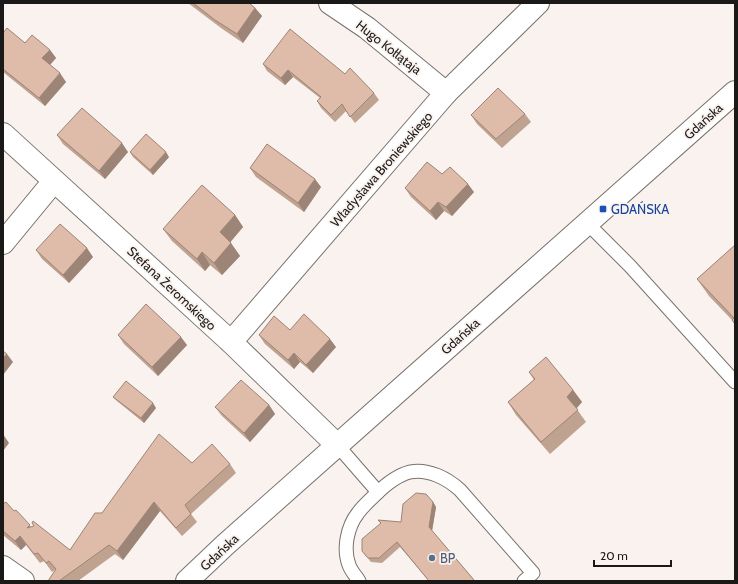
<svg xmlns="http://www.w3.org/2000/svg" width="738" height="584" viewBox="0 0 738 584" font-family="Cabin,sans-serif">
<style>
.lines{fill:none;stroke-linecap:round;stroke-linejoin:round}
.service-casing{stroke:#78726e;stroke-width:15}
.minor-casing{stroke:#78726e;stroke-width:24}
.secondary-casing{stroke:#78726e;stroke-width:24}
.service{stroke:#fff;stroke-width:13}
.minor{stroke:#fff;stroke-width:22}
.secondary{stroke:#fff;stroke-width:22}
.wall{fill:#c0a291}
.shaded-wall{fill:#9c8476}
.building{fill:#dfbca9;stroke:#9c8476}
.transit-dot{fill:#1a4fb4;stroke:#f9f2ee;stroke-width:1.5}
.service-dot{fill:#5c6f8a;stroke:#f9f2ee;stroke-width:1.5}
.labels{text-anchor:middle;stroke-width:3.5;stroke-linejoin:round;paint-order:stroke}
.street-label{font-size:13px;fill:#1b1917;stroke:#f9f2ee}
.transit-label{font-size:13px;fill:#164399;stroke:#f9f2ee;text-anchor:start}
.service-label{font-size:13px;fill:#4e5e75;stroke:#f9f2ee;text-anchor:start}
</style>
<rect width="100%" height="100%" fill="#f9f2ee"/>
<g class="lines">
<defs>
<g id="service">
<path d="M587,223L630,266L735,382"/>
<path d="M338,446L378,492"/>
<path d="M359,581C356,576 351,571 349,565C343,549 347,527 358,513C363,506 369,501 375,495C384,486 398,475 410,472C428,468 448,479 460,490L533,573L524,581"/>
</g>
<g id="minor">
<path d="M330,3L367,28L446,93"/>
<path d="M3,134L231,342L338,446"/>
<path d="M3,243L54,181"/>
<path d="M231,342L446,93L538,3"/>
<path d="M3,567L23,581"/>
</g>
<path id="secondary" d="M187,581L225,545L735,92"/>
</defs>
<!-- service casing -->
<use href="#service" class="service-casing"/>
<!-- minor casing -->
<use href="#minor" class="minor-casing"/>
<!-- secondary casing -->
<use href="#secondary" class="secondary-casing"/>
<!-- service -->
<use href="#service" class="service"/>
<!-- minor -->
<use href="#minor" class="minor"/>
<!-- secondary -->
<use href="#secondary" class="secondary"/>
</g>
<!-- wall -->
<g class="wall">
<path d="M188,3H249L255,8L262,16L243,43L221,28Z"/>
<path d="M3,33L25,43L50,50L56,58L50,65L66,82L45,106L3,72Z"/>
<path d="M263,64L345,74L374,93L379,100L355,123L346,111L335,122L321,108L317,101L320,98L293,77L285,85L267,71Z"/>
<path d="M525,114L531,122L502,148L477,124L471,115Z"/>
<path d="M57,135L128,152L105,179L63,144Z"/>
<path d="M130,152L169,157L153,175L133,157Z"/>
<path d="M250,168L321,187L304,212L256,177Z"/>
<path d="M442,174L474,192L452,216L444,211L436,220L411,197L405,188Z"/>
<path d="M235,215L243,227L230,242L240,256L222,275L210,265L205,271L172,241L163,229Z"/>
<path d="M735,245V325L732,320L709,296L697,279Z"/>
<path d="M36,250L93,257L69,283L42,259Z"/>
<path d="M290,330L336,347L313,373L300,362L294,369L265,344L259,335Z"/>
<path d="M118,335L187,345L158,376L124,344Z"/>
<path d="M529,372L573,390L582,402L576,408L586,422L550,454L516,415L508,402L534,380Z"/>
<path d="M113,397L156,408L144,423L117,401Z"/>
<path d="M269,405L275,414L250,442L222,416L215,407Z"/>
<path d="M192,463L230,464L236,473L191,514L197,522L182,536L160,511L123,560L115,554L78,581H48L55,571V570L52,572L44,561L40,563L26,545L21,550L3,535V504L14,511L31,527L70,550L102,513Z"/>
<path d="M433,502L436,507L432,531L475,581H429L400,547L382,563L371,562L362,551L381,524L378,520L401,522Z"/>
</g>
<!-- shaded-wall -->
<g class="shaded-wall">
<path d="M255,8L262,16L243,43L237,34Z"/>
<path d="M50,50L56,58L48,67L42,58Z"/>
<path d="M288,70L293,77L285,85L281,78Z"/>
<path d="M60,73L66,82L45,106L39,98Z"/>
<path d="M122,143L128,152L105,179L99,171Z"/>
<path d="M166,152L169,157L153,175L150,170Z"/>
<path d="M315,179L321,187L304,212L298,203Z"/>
<path d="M468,184L474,192L452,216L446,207Z"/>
<path d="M438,202L444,211L436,220L430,211Z"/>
<path d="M235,215L243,227L228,245L220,232Z"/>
<path d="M231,243L240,256L222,275L214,263Z"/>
<path d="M87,248L93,257L69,283L63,275Z"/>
<path d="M202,252L210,265L205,271L197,259Z"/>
<path d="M181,337L187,345L158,376L152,367Z"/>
<path d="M330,339L336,347L313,373L306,365Z"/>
<path d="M294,353L300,362L294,369L288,360Z"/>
<path d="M7,354L13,362L3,375V358Z"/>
<path d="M573,390L582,402L576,409L567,397Z"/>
<path d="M153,403L156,408L144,423L141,418Z"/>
<path d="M269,405L275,414L250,442L244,433Z"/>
<path d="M3,434L9,443L3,451Z"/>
<path d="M154,502L160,511L123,560L117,551Z"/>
<path d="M433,502L436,507L432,531L429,527Z"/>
<path d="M20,536L26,545L21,550L15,541Z"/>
</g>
<!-- building -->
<g class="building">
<path d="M193,3H249L255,8L237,34L215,20Z"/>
<path d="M7,28L25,43L32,35L50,50L42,58L60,73L39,98L3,69V33Z"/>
<path d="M290,29L345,74L350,68L374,93L350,117L342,104L331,115L317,101L321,97L288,70L281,78L263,64Z"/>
<path d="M498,88L525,114L496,139L471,115Z"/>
<path d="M82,108L122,143L99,171L57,135Z"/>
<path d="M146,134L166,152L150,170L130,152Z"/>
<path d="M267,144L315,179L298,203L250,168Z"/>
<path d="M427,162L442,174L450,167L468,184L446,207L438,202L430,211L405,188Z"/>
<path d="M202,185L235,215L220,232L231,243L214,263L202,252L197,259L163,229Z"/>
<path d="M60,224L87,248L63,275L36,250Z"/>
<path d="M735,245V324L732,320L734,318L697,279Z"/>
<path d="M146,304L181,337L152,367L118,335Z"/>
<path d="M304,314L330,339L306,365L294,353L288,360L259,335L274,316L290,330Z"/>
<path d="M3,351L7,354L3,358Z"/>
<path d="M546,357L573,390L567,397L578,410L541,442L508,402L535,379L529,372Z"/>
<path d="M241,380L269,405L244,433L215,407Z"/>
<path d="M126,381L153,403L141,418L113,397Z"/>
<path d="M159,434L192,463L212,444L230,464L185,505L191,514L176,528L154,502L117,551L109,545L59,581H48L56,569L49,561L46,563L38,553L34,554L20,536L15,541L3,531V504L6,502L14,511L16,510L30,525L27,528L34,526L32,523L33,521L70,550L95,513H102Z"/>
<path d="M416,493L426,494L433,502L429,527L474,580L472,581H429L397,542L379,558H368L362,551V539L381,523L378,520L401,522L403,504Z"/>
</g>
<!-- markers -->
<rect class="transit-dot" x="599" y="205" width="8" height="8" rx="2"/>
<circle class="service-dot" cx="432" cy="558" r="4"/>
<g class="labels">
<!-- street labels -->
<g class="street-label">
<text transform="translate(389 47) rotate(38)" y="5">Hugo Kołłątaja</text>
<text transform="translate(703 121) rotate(-42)" y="5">Gdańska</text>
<text transform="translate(381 169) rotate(-49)" y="5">Władysława Broniewskiego</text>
<text transform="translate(172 288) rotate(43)" y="5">Stefana Żeromskiego</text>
<text transform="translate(460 336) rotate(-42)" y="5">Gdańska</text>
<text transform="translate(219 552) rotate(-43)" y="5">Gdańska</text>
</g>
<!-- transit labels -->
<g class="transit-label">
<text x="611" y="214">GDAŃSKA</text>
</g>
<!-- service labels -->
<g class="service-label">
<text x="440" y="563">BP</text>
</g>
</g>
<!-- border -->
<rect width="738" height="584" fill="none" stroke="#1b1917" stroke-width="8"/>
<!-- scale -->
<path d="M594 560v6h77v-6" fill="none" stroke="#1b1917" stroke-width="2"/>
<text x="600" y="560" font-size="12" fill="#1b1917" stroke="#f9f2ee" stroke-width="3" paint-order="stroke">20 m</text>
</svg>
